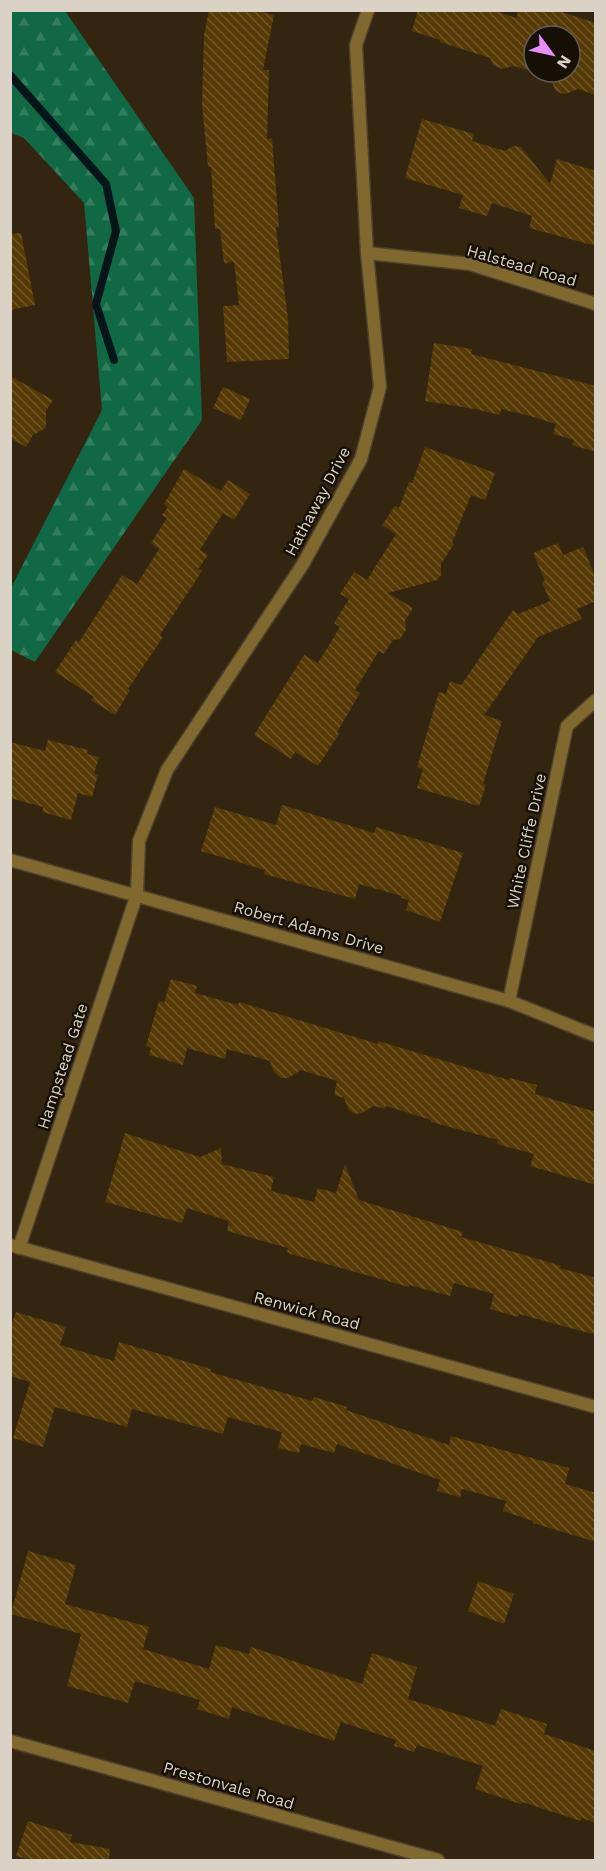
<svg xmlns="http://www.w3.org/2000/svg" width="606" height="1871" viewBox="0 0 606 1871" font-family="'Work Sans',sans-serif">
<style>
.forest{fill:url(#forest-firs)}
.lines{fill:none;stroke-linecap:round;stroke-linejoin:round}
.stream{stroke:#041618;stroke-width:8}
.building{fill:url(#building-back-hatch)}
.minor-casing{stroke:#4e412d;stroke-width:15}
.tertiary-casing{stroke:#4e412d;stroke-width:15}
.minor{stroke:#80692e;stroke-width:12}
.tertiary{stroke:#80692e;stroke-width:12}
.labels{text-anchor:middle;stroke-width:5;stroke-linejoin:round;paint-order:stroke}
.street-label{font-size:16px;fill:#dad2c5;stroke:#161007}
</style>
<defs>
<pattern id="forest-firs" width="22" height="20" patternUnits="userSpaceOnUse" patternTransform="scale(1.5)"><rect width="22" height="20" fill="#106844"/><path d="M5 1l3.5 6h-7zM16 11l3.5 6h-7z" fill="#327d5e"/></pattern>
<pattern id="building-back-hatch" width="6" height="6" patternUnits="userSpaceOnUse" patternTransform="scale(1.5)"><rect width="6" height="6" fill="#563a06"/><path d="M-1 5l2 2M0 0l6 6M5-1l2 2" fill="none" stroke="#6e5629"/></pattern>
</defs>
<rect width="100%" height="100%" fill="#332510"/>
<!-- forest -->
<path class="forest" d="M11,10L65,11L194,198L202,420L35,662L11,650V588L102,410L84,203L24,138L11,133Z"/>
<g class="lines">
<!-- stream -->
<path class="stream" d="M10,75L106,184L116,231L96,304L114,360"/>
</g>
<!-- building -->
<g class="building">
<path d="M209,10H254L274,15L263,70H269L267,139L272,138L279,227L276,228L288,318L289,359L227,362L223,306L239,305L234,262L224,263L220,229H215L211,167H208L202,104L204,35Z"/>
<path d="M418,10H493L516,18L519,10H555L596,23V95L578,89L566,94L560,93L555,90L550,77L534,72H570V36H534V72L514,66L502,69L493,65L490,58L440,42V40L412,31Z"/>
<path d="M422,119L474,134L472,141L505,151L513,146L521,147L550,184L557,159L596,171V246L529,228L532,216L492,203L487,216L459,208L463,195L405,178Z"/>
<path d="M21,233L35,305L10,310V234Z"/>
<path d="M434,343L472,349L471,354L596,386V452L572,445L574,440L553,434L556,424L530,416L501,409L500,415L475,409L425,401Z"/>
<path d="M10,376L53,400L46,411V428L33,435L26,447L10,438Z"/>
<path d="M223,387L250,399L241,420L213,408Z"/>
<path d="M425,447L495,473L485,500L471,495L452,543L454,544L441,564V575L437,580L388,593L413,608L405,621L406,630L400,639L393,640L384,654L379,651L355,690L360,693L337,732L339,734L318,766L295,752L291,759L254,735L304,655L318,663L340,627L334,623L349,599L340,594L354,572L367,580L396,534L382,525L395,506L399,508L409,482L412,483Z"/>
<path d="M184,469L221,491L228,480L250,494L234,520L223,513L200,550L208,555L198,569L202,571L160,635L163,637L128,689L130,690L115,715L91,700L94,697L55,672L76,640L79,642L122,575L137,584L159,549L151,543L167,518L162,515L168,507L164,504Z"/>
<path d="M558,543L563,555L583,547L596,578V601L577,609L582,619L538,637L484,715L502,721L483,784L486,785L479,806L417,788L423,769L417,767L439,692L446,694L450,681L461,685L513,610L518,614L550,601L542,582L545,581L533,553Z"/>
<path d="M48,740L88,750L87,754L99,757L94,774L98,775L92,797L78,793L71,820L42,812L43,807L10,798V742L45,751Z"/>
<path d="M282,805L374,833L376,827L463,853L440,922L406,910L409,900L401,898L402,896L359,884L355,899L264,874L265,870L201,851L215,807L276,825Z"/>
<path d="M171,979L197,986L195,993L238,1005L239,1002L378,1044V1041L509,1080L510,1078L537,1085L535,1094L596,1112V1185L530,1166L534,1154L497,1144L498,1140L431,1122V1120L386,1106L385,1109L374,1106L362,1113L355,1114L349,1110L344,1098L334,1095L337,1081L301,1070L288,1078H281L274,1072L270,1061L227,1049L225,1059L187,1048L183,1065L149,1055L151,1048L146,1046L159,1001L164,1003Z"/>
<path d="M125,1133L200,1157L221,1148L222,1164L274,1177L271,1191L314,1202L318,1188L336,1193L345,1164L359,1200L463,1232L461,1237L528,1256L561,1266L560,1268L596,1278V1335L519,1314L518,1317L490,1309L494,1294L454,1283L450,1296L409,1285V1287L287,1253L288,1248L227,1231L229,1221L187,1208L182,1223L105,1202Z"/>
<path d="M16,1312L66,1327L60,1345L114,1361L119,1342L211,1369L210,1372L312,1401L314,1397L347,1407L346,1410L449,1445L451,1436L569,1468L565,1484L596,1493V1542L533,1523V1521L503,1511L506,1501L462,1489L460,1497L437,1491L440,1480L337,1444L334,1453L301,1444L299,1453L278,1448L282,1432L228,1417L223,1434L132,1409L127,1427L55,1407L43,1447L13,1438L30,1382L10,1376V1329Z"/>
<path d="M28,1551L76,1565L65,1604L149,1627L143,1649L209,1669L216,1645L249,1654L251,1647L362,1684L372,1653L417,1667L408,1699L495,1726L501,1709L547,1724L544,1734L596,1751V1823L582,1818L581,1821L522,1802L521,1804L475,1789L483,1766L417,1745L414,1752L394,1746L396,1740L341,1722L334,1741L232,1707L229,1719L197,1709L200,1700L135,1681L128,1703L67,1686L81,1634L11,1614Z"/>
<path d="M478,1581L514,1594L504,1624L468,1611Z"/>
<path d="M28,1821L72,1835L70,1842L110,1849L109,1860H31L16,1856Z"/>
</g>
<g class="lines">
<defs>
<g id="minor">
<path d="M367,253L470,264L596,304"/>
<path d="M10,860L509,1001L596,1036"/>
<path d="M509,1001L567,726L596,700"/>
<path d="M10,1245L596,1407"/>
<path d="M19,1248L137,894L139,841L167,770L303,564L361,459L380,387L367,253L356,45L368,10"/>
</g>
<path id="tertiary" d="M10,1741L438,1860"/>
</defs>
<!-- minor casing -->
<use href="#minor" class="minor-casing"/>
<!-- tertiary casing -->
<use href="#tertiary" class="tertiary-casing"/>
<!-- minor -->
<use href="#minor" class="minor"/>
<!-- tertiary -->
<use href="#tertiary" class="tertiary"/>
</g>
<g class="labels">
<!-- street labels -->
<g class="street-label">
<text transform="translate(522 265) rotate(16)" y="6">Halstead Road</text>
<text transform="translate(317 501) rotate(-62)" y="6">Hathaway Drive</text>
<text transform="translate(526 841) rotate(-78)" y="6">White Cliffe Drive</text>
<text transform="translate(309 927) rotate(16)" y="6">Robert Adams Drive</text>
<text transform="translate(62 1066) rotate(-72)" y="6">Hampstead Gate</text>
<text transform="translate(307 1310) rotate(15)" y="6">Renwick Road</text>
<text transform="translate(229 1785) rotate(16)" y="6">Prestonvale Road</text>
</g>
</g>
<!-- border -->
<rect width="606" height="1871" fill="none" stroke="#dad2c5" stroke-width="24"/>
<!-- north arrow -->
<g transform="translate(552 54) rotate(123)"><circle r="28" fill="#161007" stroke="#645e53" stroke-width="1.5"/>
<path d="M0-4.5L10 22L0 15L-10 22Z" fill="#e88eff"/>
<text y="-9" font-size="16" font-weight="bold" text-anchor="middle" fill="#dad2c5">N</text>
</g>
</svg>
